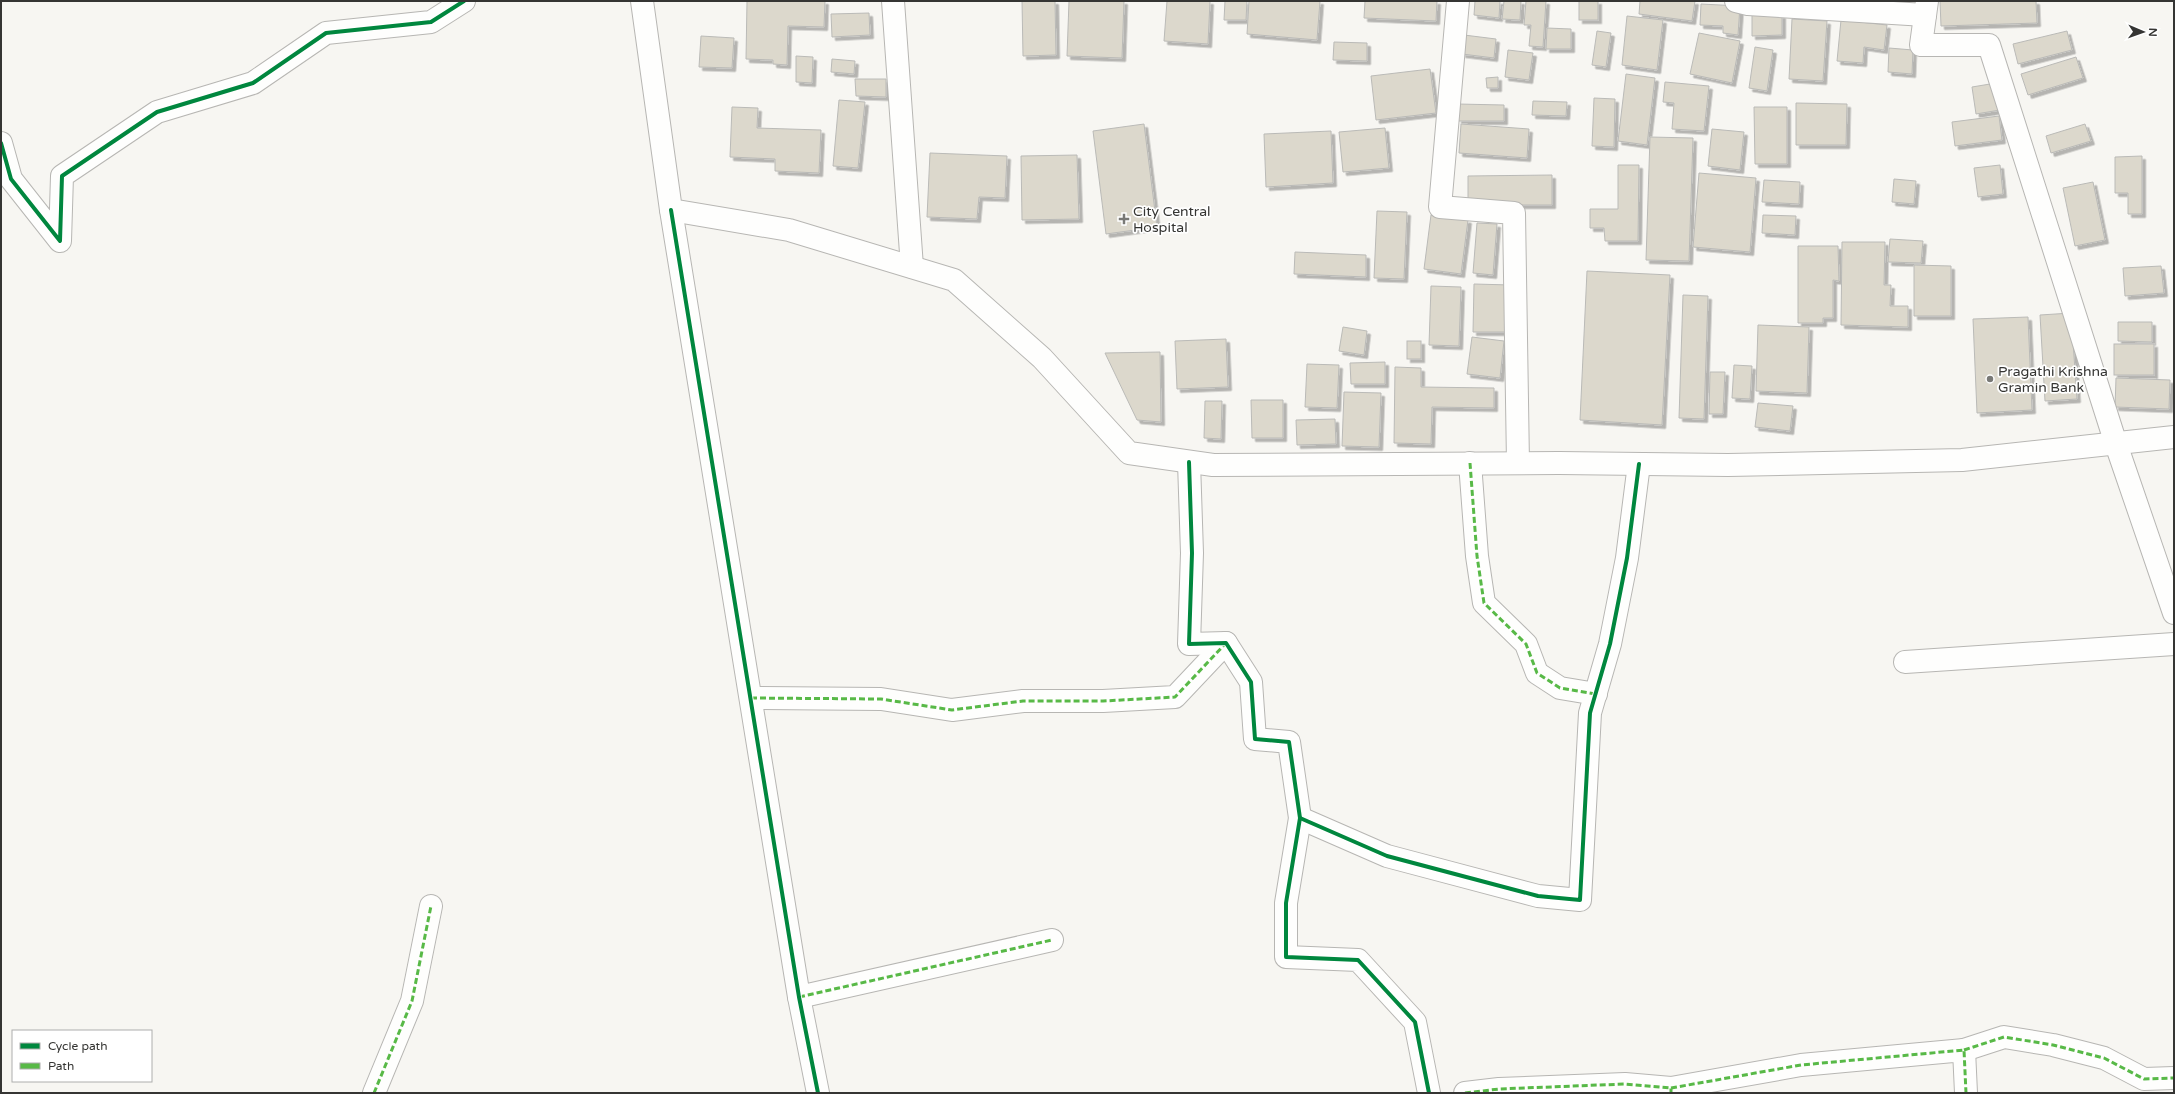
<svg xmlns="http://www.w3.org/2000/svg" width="2175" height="1094" viewBox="0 0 2175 1094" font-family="'Varela Round',sans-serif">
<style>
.building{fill:#dcd8cc;stroke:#babab7;filter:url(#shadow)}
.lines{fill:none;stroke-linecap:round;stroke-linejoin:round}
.minor-casing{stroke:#b7b6b3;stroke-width:24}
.major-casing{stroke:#b7b6b3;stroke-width:24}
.minor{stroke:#fefefd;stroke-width:22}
.major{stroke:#fefefd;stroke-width:22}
.quiet{stroke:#58b947;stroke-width:3;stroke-dasharray:6 3;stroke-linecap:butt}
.cycleway-casing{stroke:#fff;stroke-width:6}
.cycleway{stroke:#00873e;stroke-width:4}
.poi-dot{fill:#797976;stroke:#fff;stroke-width:1.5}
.labels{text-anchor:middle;stroke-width:3.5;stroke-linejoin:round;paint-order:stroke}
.poi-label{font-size:14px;fill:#353533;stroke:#fff;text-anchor:start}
</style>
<defs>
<filter id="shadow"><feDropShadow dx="3.5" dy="3.5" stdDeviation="0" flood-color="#0004"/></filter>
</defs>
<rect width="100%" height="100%" fill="#f7f6f2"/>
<!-- building -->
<g class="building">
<path d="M747,1H825L824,27L788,26L787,65L773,64V60L746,59Z"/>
<path d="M1022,1H1055L1056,55L1023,56Z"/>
<path d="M1069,1H1124L1122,58L1067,56Z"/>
<path d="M1167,1H1210L1208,44L1164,41Z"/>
<path d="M1225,1H1247L1246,20H1224Z"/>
<path d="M1249,1H1320L1317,40L1247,34Z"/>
<path d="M1365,1H1437L1436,21L1364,18Z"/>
<path d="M1475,1H1500L1499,18L1474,15Z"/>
<path d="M1504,1H1521L1520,20L1502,19Z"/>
<path d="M1526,1H1546L1543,47L1529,46L1531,25H1524Z"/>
<rect x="1579" y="1" width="19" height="19"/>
<path d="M1640,1H1695L1692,21L1639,14Z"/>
<path d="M1940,1H2036L2037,23L1941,26Z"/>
<path d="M1701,4L1740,6L1738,35L1723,33V26L1700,25Z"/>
<path d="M869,13L870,35L832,37L831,14Z"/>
<path d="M1752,15H1782V35L1752,36Z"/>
<path d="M1627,16L1663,20L1657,70L1622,65Z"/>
<path d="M1792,19L1827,21L1823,81L1789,79Z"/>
<path d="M1841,20L1887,25L1884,50L1864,47L1863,63L1837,61Z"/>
<path d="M1547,28L1571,29V49H1546Z"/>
<path d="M1597,31L1611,33L1606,67L1592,65Z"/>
<path d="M2067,31L2072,50L2018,64L2013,44Z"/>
<path d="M1699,33L1740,41L1732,83L1690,74Z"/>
<path d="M1464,35L1496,39L1494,58L1462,54Z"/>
<path d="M701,36L734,38L732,68L699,67Z"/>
<path d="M1334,42L1367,43V61L1333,60Z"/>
<path d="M1755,47L1773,50L1767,91L1749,88Z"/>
<path d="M1889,48L1913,50L1912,74L1888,72Z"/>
<path d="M1508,50L1533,53L1529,80L1505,77Z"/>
<path d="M796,56L813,57L812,83L796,82Z"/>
<path d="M2076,57L2083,78L2028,95L2021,74Z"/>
<path d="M832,59L855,61L854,74L831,72Z"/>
<path d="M1430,69L1436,113L1376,120L1371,76Z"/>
<path d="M1626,74L1655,78L1647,145L1618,141Z"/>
<path d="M1498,77V88H1487L1486,78Z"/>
<path d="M855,79H886V97L856,96Z"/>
<path d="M1665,82L1709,86L1704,131L1672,129L1674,103L1663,102Z"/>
<path d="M1996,83L2000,110L1976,114L1972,87Z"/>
<path d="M1594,98L1615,99L1614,147L1592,146Z"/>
<path d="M839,100L865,102L858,168L833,166Z"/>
<path d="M1533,101L1567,102L1566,116L1532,115Z"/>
<path d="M1796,103L1847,104L1846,145H1796Z"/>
<path d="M1458,104L1504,105V121H1458Z"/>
<path d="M732,107L758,108L757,128L821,130L819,173L775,171V159L730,157Z"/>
<path d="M1754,107H1787V164H1755Z"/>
<path d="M1999,116L2002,140L1955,146L1952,122Z"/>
<path d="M1144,124L1157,227L1106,234L1093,131Z"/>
<path d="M1461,124L1529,129L1527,158L1459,153Z"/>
<path d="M2085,124L2091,141L2051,153L2046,136Z"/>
<path d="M1385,128L1389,168L1343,172L1339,132Z"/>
<path d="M1712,129L1744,132L1740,170L1708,166Z"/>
<path d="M1331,131L1333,183L1266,187L1264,134Z"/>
<path d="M1650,137L1693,138L1689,261L1646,260Z"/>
<path d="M930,153L1007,156L1005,198L979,197L977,219L927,217Z"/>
<path d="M1077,155L1079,219L1022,220L1021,156Z"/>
<path d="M2142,156V214H2128V193H2115V157Z"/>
<path d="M1618,165H1639L1638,241H1605L1604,228H1590V209H1618Z"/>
<path d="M2000,165L2003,194L1978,197L1974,168Z"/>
<path d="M1699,173L1756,178L1750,252L1693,247Z"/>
<path d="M1552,175V205H1468V176Z"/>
<path d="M1894,179L1916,181L1914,204L1892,202Z"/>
<path d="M1764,180L1800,182L1799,204L1762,202Z"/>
<path d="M2093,182L2105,240L2075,246L2063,188Z"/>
<path d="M1377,211L1407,212L1404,279L1374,278Z"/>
<path d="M1431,215L1468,220L1461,274L1424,269Z"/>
<path d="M1763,215L1796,216L1795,235L1762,233Z"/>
<path d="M1477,223L1497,224L1493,275L1473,273Z"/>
<path d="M1890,239L1923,241L1921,263L1888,262Z"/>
<path d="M1842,242H1885L1884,285H1891L1890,306H1908V327L1841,325Z"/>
<path d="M1798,246H1838L1839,281L1833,280V318H1823V323H1798Z"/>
<path d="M1295,252L1366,255V277L1294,274Z"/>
<path d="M1914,265L1951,266V316H1914Z"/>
<path d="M2161,266L2164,293L2125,296L2123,268Z"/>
<path d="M1587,271L1670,275L1662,425L1580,420Z"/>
<path d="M1474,284L1511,285L1510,332H1473Z"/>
<path d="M1431,286L1461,287L1459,346L1429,345Z"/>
<path d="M1683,295L1708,296L1704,419L1679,418Z"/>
<path d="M2071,313L2077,399L2045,401L2040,315Z"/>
<path d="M2028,317L2032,410L1977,413L1973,319Z"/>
<path d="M2118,322H2152V342L2118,341Z"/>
<path d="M1758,325L1809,327L1807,393L1756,391Z"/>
<path d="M1343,327L1367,331L1364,355L1339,351Z"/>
<path d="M1472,337L1504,341L1500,378L1467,374Z"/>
<path d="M1226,339L1228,387L1177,389L1175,341Z"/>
<rect x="1407" y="341" width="14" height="18"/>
<rect x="2114" y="344" width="40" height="31"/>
<path d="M1160,352L1161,422L1137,420L1105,353Z"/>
<path d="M1385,362V384H1351L1350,363Z"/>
<path d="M1307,364L1339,365L1337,408L1305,407Z"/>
<path d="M1734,365L1752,366L1750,399L1732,398Z"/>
<path d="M1395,367L1421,368V387L1494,388V408L1432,407L1431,444L1394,443Z"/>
<path d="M1710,372H1725L1723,414H1709Z"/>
<path d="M2116,378L2170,380L2169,409L2115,407Z"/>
<path d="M1344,392L1381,393L1379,447L1342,446Z"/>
<path d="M1251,400H1283V438H1252Z"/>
<path d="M1205,401H1222L1221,439L1204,438Z"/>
<path d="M1758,403L1793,406L1790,431L1755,427Z"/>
<path d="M1335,419L1336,444L1297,445L1296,420Z"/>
</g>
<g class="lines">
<defs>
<g id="minor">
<path d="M893,1L912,267"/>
<path d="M1458,1L1440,207L1514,213L1518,463"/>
<path d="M1736,1L1748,4L1925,15"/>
<path d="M1927,1L1921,45H1989L2116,444"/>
<path d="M1,143L11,179L60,241L62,176L157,112L253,83L326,33L431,22L464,1"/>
<path d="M671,210L799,997L818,1093"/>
<path d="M1189,462L1192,553L1189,644L1226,643L1251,682L1255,739L1289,742L1300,818L1286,903V957L1358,960L1415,1022L1429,1093"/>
<path d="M1470,463L1477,556L1484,603L1526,644L1537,673L1560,688L1596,694"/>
<path d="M1905,662L2174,644"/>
<path d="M751,698L881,699L952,710L1023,701H1103L1175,697L1226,643"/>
<path d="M1300,818L1387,856L1538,896L1580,900L1590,713L1610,644L1627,558L1639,464"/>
<path d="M799,997L1052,940"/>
<path d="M1964,1050L2004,1037L2053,1045L2104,1058L2144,1079L2174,1078"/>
<path d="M1671,1088L1801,1065L1964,1050L1966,1093"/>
<path d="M374,1093L412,1001L431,906"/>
<path d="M1465,1093L1499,1089L1625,1084L1671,1088V1093"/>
</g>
<g id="major">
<path d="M642,1L671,210L789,230L954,280L1042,358L1129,453L1213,465L1559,463L1728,465L1962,460L2174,437"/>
<path d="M2116,444L2174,613"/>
</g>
</defs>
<!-- minor casing -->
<use href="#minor" class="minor-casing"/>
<!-- major casing -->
<use href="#major" class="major-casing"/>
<!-- minor -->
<use href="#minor" class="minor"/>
<!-- major -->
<use href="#major" class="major"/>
<!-- quiet -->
<g class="quiet">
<path d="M1470,463L1477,556L1484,603L1526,644L1537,673L1560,688L1596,694"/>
<path d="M751,698L881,699L952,710L1023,701H1103L1175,697L1226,643"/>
<path d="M799,997L1052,940"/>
<path d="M1964,1050L2004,1037L2053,1045L2104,1058L2144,1079L2174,1078"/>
<path d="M1671,1088L1801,1065L1964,1050L1966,1093"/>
<path d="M374,1093L412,1001L431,906"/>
<path d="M1465,1093L1499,1089L1625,1084L1671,1088V1093"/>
</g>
<defs>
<g id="cycleway">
<path d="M1,143L11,179L60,241L62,176L157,112L253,83L326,33L431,22L464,1"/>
<path d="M671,210L799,997L818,1093"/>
<path d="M1189,462L1192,553L1189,644L1226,643L1251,682L1255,739L1289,742L1300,818L1286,903V957L1358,960L1415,1022L1429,1093"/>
<path d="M1300,818L1387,856L1538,896L1580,900L1590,713L1610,644L1627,558L1639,464"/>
</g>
</defs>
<!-- cycleway casing -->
<use href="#cycleway" class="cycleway-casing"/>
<!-- cycleway -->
<use href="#cycleway" class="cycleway"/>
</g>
<!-- markers -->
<g class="poi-dot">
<path d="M1122 213h4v4h4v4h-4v4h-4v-4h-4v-4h4z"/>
<circle cx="1990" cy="379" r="4"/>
</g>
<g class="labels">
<!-- poi labels -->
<g class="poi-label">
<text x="1133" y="216">City Central<tspan x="1133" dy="16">Hospital</tspan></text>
<text x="1998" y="376">Pragathi Krishna<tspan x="1998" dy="16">Gramin Bank</tspan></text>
</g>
</g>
<!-- border -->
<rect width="2175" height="1094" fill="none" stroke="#353533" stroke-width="4"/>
<!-- legend -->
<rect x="12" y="1030" width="140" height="52" fill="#ffffff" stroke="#aeaead"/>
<rect x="20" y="1043" width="20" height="6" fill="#00873e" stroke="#aeaead"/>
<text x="48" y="1050" font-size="12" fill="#353533">Cycle path</text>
<rect x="20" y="1063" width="20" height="6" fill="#58b947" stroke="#aeaead"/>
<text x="48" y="1070" font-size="12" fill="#353533">Path</text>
<!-- north arrow -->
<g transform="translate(2143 32) rotate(92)" stroke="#ffffff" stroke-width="3" paint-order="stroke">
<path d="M0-3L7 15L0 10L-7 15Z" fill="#353533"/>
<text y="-6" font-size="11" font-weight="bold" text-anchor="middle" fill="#353533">N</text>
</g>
</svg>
